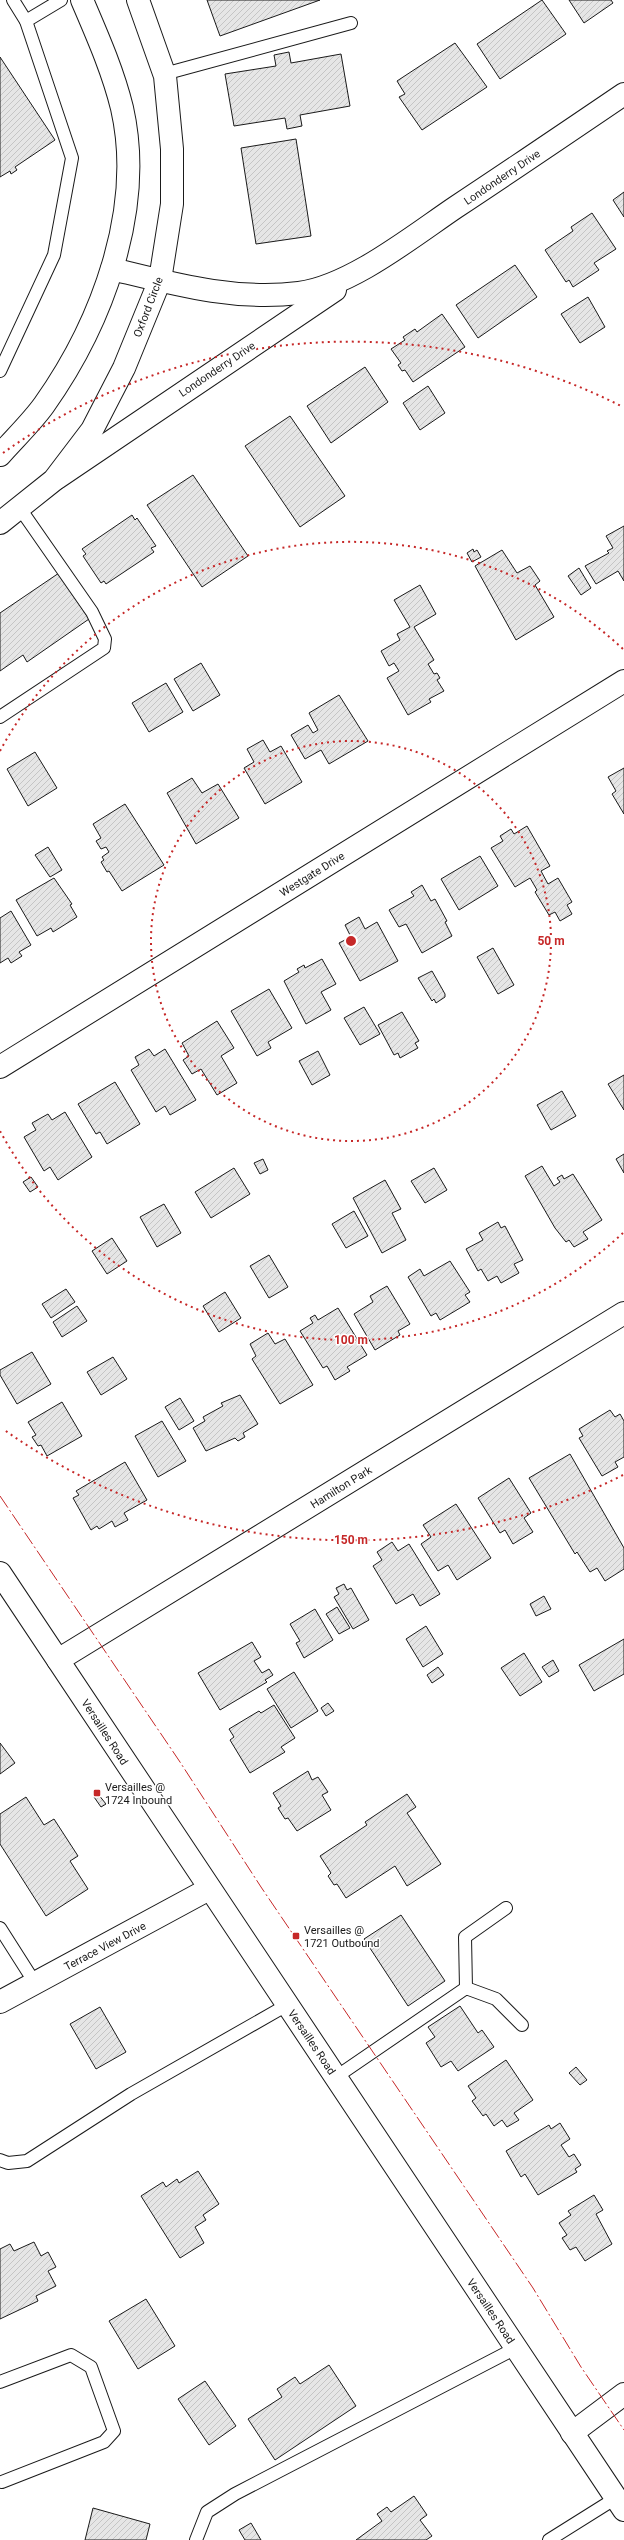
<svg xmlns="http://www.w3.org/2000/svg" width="624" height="2540" viewBox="0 0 624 2540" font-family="Roboto,sans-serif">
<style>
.building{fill:url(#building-hatch);stroke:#1a1a1a}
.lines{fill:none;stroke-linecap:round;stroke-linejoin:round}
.lane-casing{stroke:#1a1a1a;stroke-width:14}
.street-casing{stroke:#1a1a1a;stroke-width:24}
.secondary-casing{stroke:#1a1a1a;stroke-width:24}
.primary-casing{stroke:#1a1a1a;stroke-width:24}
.lane{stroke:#fff;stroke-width:12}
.street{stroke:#fff;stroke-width:22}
.secondary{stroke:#fff;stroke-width:22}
.primary{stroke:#fff;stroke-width:22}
.power{stroke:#c62828;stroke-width:1;stroke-dasharray:14 3 2 3;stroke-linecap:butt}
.ring{fill:none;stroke:#c62828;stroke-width:2;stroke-dasharray:2 4}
.poi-dot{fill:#c62828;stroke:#fff;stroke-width:1.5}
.labels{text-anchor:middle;stroke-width:3;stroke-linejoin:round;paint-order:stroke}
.street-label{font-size:11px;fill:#1a1a1a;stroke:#fff}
.poi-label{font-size:11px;fill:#1a1a1a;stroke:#fff;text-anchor:start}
.centre{fill:#c62828;stroke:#fff;stroke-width:2}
.ring-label{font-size:12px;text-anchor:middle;font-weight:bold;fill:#c62828;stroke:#fff;stroke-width:3;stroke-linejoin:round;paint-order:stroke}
</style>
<defs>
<pattern id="building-hatch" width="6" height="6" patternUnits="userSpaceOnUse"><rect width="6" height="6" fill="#e6e6e6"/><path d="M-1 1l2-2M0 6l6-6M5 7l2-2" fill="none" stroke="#c5c5c5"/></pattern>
</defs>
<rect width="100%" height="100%" fill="#fff"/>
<!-- building -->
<g class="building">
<path d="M207,0H320L220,36Z"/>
<path d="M542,0L566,34L500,79L477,44Z"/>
<path d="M569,0H611L613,3L584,23Z"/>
<path d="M455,43L487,87L422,130L399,97L405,94L397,81Z"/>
<path d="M289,52L291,63L341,54L350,106L300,115L302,126L287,129L285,118L234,126L225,74L276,66L274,55Z"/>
<path d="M0,57L55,140L15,167L17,170L11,174L10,171L0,177Z"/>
<path d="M296,139L311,236L256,244L241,148Z"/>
<path d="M624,192V217L613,200Z"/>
<path d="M592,213L616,249L594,263L599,270L573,287L569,280L566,282L545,250L573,231L571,227Z"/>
<path d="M515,265L537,297L478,338L456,305Z"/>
<path d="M588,297L605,327L580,343L561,314Z"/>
<path d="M442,314L465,347L413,382L405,370L402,371L398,365L401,363L391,349L405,340L403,337L415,329L417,332Z"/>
<path d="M365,367L388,402L331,443L307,406Z"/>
<path d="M428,386L445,413L420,430L403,403Z"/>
<path d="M290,416L345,496L300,527L245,446Z"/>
<path d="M193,475L248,556L202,587L147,505Z"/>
<path d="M132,515L135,520L137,518L156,546L151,548L154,552L106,584L104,581L101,583L83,556L86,554L82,549Z"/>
<path d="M624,526V581L618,571L596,584L585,566L609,553L607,551L613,548L606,536Z"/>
<path d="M473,549L474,552L477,550L481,557L472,562L467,553Z"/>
<path d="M502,550L517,573L530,566L540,581L535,585L554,617L516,640L475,566Z"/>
<path d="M579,568L591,588L581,595L568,576Z"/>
<path d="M59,573L89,619L27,662L23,655L0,671V613Z"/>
<path d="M420,585L436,614L414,627L434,660L428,664L434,674L437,673L440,678L437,680L444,691L429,699L431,702L408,715L387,678L399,671L394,663L389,666L381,651L400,640L397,634L410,627L394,600Z"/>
<path d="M201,663L220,695L193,711L174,679Z"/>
<path d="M166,683L183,712L149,732L132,703Z"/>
<path d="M339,695L368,741L329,764L321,750L305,759L291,735L308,725L313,733L318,730L309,713Z"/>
<path d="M263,740L270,752L281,746L302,782L265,804L244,768L254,762L247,749Z"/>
<path d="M35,752L57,788L28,806L7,769Z"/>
<path d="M624,768V814L612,794L616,791L608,777Z"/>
<path d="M192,778L202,793L218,784L239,818L196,844L167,793Z"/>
<path d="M125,804L164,865L122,891L109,871L107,872L101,862L104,860L102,857L109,852L106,847L101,849L96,841L101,838L93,824Z"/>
<path d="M527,826L550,866L541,871L548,884L558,878L572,902L567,905L572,914L560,921L555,912L549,915L535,892L537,890L530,878L515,887L491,848L503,841L500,836L511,829L514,834Z"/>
<path d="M48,847L62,870L50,877L35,855Z"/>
<path d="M480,856L498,886L459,910L441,879Z"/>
<path d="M54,878L72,904L70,905L77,917L53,932L51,928L37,936L16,900Z"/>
<path d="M422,885L431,901L435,899L447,921L445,922L452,936L422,953L406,924L399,927L389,910L414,896L411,892Z"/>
<path d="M11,911L31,945L19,952L22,956L11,963L8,958L0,963V918Z"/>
<path d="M359,917L365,929L377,922L398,961L360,981L339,943L351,937L345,925Z"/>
<path d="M493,948L514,985L498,994L477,957Z"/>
<path d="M322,959L336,984L321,992L331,1010L306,1024L284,981L299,972L297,969L304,965L305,968Z"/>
<path d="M432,971L445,994V997L436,1003L434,999L432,1001L418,978Z"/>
<path d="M269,989L292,1028L268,1042L271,1048L257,1056L231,1011Z"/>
<path d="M364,1007L380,1034L360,1045L344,1018Z"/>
<path d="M402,1012L419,1041L415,1043L418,1048L400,1058L398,1053L394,1055L378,1025Z"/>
<path d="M217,1021L234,1048L221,1056L237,1083L217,1095L201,1069L192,1074L183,1060L189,1056L182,1043Z"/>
<path d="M149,1049L154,1056L165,1049L196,1100L170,1115L165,1106L156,1112L131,1070L139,1065L135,1057Z"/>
<path d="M318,1051L330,1075L312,1085L299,1061Z"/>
<path d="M624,1075V1110L608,1084Z"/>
<path d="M115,1082L140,1124L107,1144L100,1132L96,1134L78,1104Z"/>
<path d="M562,1091L576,1116L551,1130L537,1105Z"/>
<path d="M65,1112L92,1157L58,1180L50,1167L44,1171L24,1137L36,1130L32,1123L48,1114L52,1120Z"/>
<path d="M624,1154V1173L616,1159Z"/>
<path d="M263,1159L268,1170L260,1174L254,1163Z"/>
<path d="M542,1166L554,1186L560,1182L557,1178L562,1175L564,1179L573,1174L602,1220L583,1232L588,1239L574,1247L569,1240L566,1242L555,1228L525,1176Z"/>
<path d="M234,1168L250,1194L211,1218L195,1192Z"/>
<path d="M434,1168L447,1190L425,1203L411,1181Z"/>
<path d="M31,1177L38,1187L30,1192L23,1182Z"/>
<path d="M385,1180L401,1209L392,1213L406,1240L382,1253L353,1198Z"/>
<path d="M164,1204L181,1233L157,1247L140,1217Z"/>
<path d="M354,1211L368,1236L346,1248L332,1224Z"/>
<path d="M498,1222L501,1228L505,1226L523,1260L514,1264L519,1273L501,1283L497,1276L488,1281L481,1269L478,1271L466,1249L483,1240L479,1233Z"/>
<path d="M112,1238L127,1261L107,1274L92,1251Z"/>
<path d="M269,1255L288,1287L269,1298L250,1266Z"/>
<path d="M450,1261L470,1292L465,1295L470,1302L440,1320L436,1313L431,1316L408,1277L420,1269L424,1276Z"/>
<path d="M387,1286L410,1324L398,1331L400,1335L375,1350L354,1314L373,1302L370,1296Z"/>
<path d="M66,1289L75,1302L51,1318L42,1304Z"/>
<path d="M225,1292L241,1318L219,1332L203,1306Z"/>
<path d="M77,1306L87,1321L62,1337L53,1322Z"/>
<path d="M338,1308L367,1355L347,1367L350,1371L335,1380L327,1366L323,1368L300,1331L313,1323L310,1318L315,1315L318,1320Z"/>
<path d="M268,1333L275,1344L285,1339L313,1385L280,1404L252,1359L256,1356L250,1344Z"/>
<path d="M32,1352L51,1384L17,1404L0,1375V1370Z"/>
<path d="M113,1357L127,1379L101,1395L87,1372Z"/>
<path d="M240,1395L258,1424L243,1433L245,1437L238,1441L235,1438L206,1451L193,1428L205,1421L203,1417L223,1406L221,1403Z"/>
<path d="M180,1398L194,1421L179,1430L165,1407Z"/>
<path d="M62,1402L82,1436L47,1456L41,1445L38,1446L32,1437L36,1435L28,1422Z"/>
<path d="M610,1410L615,1417L620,1414L624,1421V1457L615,1462L618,1467L602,1476L579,1438L583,1436L579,1429Z"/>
<path d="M162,1421L186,1461L158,1477L135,1436Z"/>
<path d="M570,1454L624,1548V1569L605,1581L597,1568L590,1572L577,1552L575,1554L529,1478Z"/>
<path d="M125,1462L147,1500L124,1513L128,1520L115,1527L112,1521L99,1529L97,1526L91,1530L73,1498L79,1495L76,1491Z"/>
<path d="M509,1478L531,1513L524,1518L533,1532L513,1544L505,1530L500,1533L478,1498Z"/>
<path d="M456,1504L491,1558L457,1580L448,1565L438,1571L421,1544L431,1537L423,1525Z"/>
<path d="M392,1542L398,1551L409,1544L440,1594L420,1606L413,1594L396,1604L373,1566L382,1560L377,1552Z"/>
<path d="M344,1584L347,1590L351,1588L369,1620L353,1629L334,1597L339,1594L336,1588Z"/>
<path d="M544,1596L551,1609L536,1616L530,1604Z"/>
<path d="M337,1607L350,1628L339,1634L326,1614Z"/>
<path d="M315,1609L333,1640L304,1658L296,1643L300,1641L290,1624Z"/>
<path d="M426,1626L443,1654L423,1667L406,1639Z"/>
<path d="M624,1639V1674L594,1691L579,1665Z"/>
<path d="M252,1642L261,1657L254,1661L262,1673L269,1669L273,1675L265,1680L267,1682L220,1710L198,1673Z"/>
<path d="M524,1653L542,1682L520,1696L501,1668Z"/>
<path d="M553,1660L559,1671L549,1677L542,1667Z"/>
<path d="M438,1667L444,1675L432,1683L427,1675Z"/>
<path d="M294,1672L318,1711L291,1728L267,1689Z"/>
<path d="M328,1703L334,1711L326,1716L321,1708Z"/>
<path d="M274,1705L295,1738L281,1747L285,1752L250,1773L230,1740L234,1737L229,1729L259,1711L261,1713Z"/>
<path d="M0,1743L15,1763L0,1774Z"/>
<path d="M308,1771L312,1780L318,1777L328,1792L322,1795L331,1810L297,1831L288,1818L285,1819L278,1808L281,1806L273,1793Z"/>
<path d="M98,1794L106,1804L101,1807L94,1797Z"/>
<path d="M407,1794L416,1807L407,1813L441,1864L407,1886L395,1866L346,1898L337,1884L334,1885L328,1876L331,1873L320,1856L367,1825L365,1822Z"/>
<path d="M26,1797L44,1825L54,1819L78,1856L70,1861L88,1889L46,1916L0,1844V1814Z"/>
<path d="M401,1915L445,1981L408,2006L364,1939Z"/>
<path d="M460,2006L478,2033L482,2030L494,2047L458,2071L451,2061L441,2067L426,2043L435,2037L428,2027Z"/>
<path d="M100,2007L126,2052L96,2069L70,2024Z"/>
<path d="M506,2060L533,2100L514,2113L519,2120L507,2127L502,2120L494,2126L486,2114L483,2116L472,2101L476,2098L468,2086Z"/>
<path d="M576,2067L587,2080L580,2085L569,2073Z"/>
<path d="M560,2123L570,2139L561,2145L569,2157L574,2154L581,2165L575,2169L577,2172L538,2195L525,2174L521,2177L506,2151L549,2125L551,2129Z"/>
<path d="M198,2171L219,2204L203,2215L206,2220L195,2227L204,2243L180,2258L141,2196L163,2182L166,2187L177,2179L179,2183Z"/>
<path d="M594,2195L603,2210L596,2214L612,2244L585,2261L576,2247L570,2250L562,2238L567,2235L559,2223L571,2215L568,2211Z"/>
<path d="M34,2242L41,2256L48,2252L56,2267L48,2271L56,2286L36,2296L38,2301L0,2319V2249L10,2244L14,2251Z"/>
<path d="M146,2299L175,2346L138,2369L109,2321Z"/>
<path d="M329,2365L356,2406L275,2460L248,2419L282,2397L277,2389L295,2377L300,2384Z"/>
<path d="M205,2381L236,2426L209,2445L178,2399Z"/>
<path d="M414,2496L427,2515L420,2520L432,2536L426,2540H356L382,2521L377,2514L387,2507L391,2512Z"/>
<path d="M93,2508L150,2524L146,2540H85Z"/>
<path d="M251,2523L261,2540H245L239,2530Z"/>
</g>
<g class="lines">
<defs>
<g id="lane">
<path d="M26,21L61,0"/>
<path d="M164,74L351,23"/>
<path d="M0,371L54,255L72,158L26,21L13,0"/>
<path d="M0,717L104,648L105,639L92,612L19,507"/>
<path d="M0,1928L35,1983"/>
<path d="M466,1988L465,1937L506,1908"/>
<path d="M336,2077L466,1988L496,1999L522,2025"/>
<path d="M0,2160L8,2163L27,2161L131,2094L287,2005"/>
<path d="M0,2382L71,2355L91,2367L114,2431L104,2442L2,2482"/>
<path d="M196,2540L207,2512L235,2494L516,2348"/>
<path d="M549,2540L616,2498"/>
</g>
<g id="street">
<path d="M112,269C174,284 234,301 299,293C351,286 413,236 456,207C512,170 568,132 624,94"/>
<path d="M57,478L335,290"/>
<path d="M0,1067L624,681"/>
<path d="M58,1660L624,1313"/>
<path d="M0,2002L209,1889"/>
<path d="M572,2433L624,2394"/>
</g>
<g id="secondary">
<path d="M0,455C14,439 31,423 44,405C102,323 145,209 122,108C113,71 97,35 82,0"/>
<path d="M0,523L54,480L92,430L124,368L160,280L172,204V149L165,76L138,0"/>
</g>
<path id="primary" d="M0,1573L624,2510"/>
</defs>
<!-- lane casing -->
<use href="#lane" class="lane-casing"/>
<!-- street casing -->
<use href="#street" class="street-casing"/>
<!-- secondary casing -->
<use href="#secondary" class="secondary-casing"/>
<!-- primary casing -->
<use href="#primary" class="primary-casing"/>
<!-- lane -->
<use href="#lane" class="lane"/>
<!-- street -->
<use href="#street" class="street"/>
<!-- secondary -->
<use href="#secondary" class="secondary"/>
<!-- primary -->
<use href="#primary" class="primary"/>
<!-- power -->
<path class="power" d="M0,1496L180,1762L261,1887L533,2288L581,2367L624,2430"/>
</g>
<!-- distance rings -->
<g class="ring">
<circle cx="351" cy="941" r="200"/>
<path d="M623 1233A399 399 0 0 1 0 1131M0 751A399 399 0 0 1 623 649"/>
<path d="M623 1475A599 599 0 0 1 3 1429M3 453A599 599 0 0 1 623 407"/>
</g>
<!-- markers -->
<g class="poi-dot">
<rect x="93" y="1789" width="8" height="8" rx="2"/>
<rect x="292" y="1932" width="8" height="8" rx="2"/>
</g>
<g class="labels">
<!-- street labels -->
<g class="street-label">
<text transform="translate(502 177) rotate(-34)" y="4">Londonderry Drive</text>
<text transform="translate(148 307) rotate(-69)" y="4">Oxford Circle</text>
<text transform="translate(217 369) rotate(-34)" y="4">Londonderry Drive</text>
<text transform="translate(312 874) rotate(-32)" y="4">Westgate Drive</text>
<text transform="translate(341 1487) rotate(-32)" y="4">Hamilton Park</text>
<text transform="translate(105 1732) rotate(57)" y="4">Versailles Road</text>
<text transform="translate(105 1946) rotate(-28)" y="4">Terrace View Drive</text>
<text transform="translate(312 2042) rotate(56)" y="4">Versailles Road</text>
<text transform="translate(491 2311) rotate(56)" y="4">Versailles Road</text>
</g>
<!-- poi labels -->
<g class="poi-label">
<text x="105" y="1791">Versailles @<tspan x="105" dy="13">1724 Inbound</tspan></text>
<text x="304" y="1934">Versailles @<tspan x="304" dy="13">1721 Outbound</tspan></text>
</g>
</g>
<circle cx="351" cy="941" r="6" class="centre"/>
<g class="ring-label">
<text x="551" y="945">50 m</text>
<text x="351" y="1344">100 m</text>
<text x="351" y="1544">150 m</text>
</g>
</svg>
